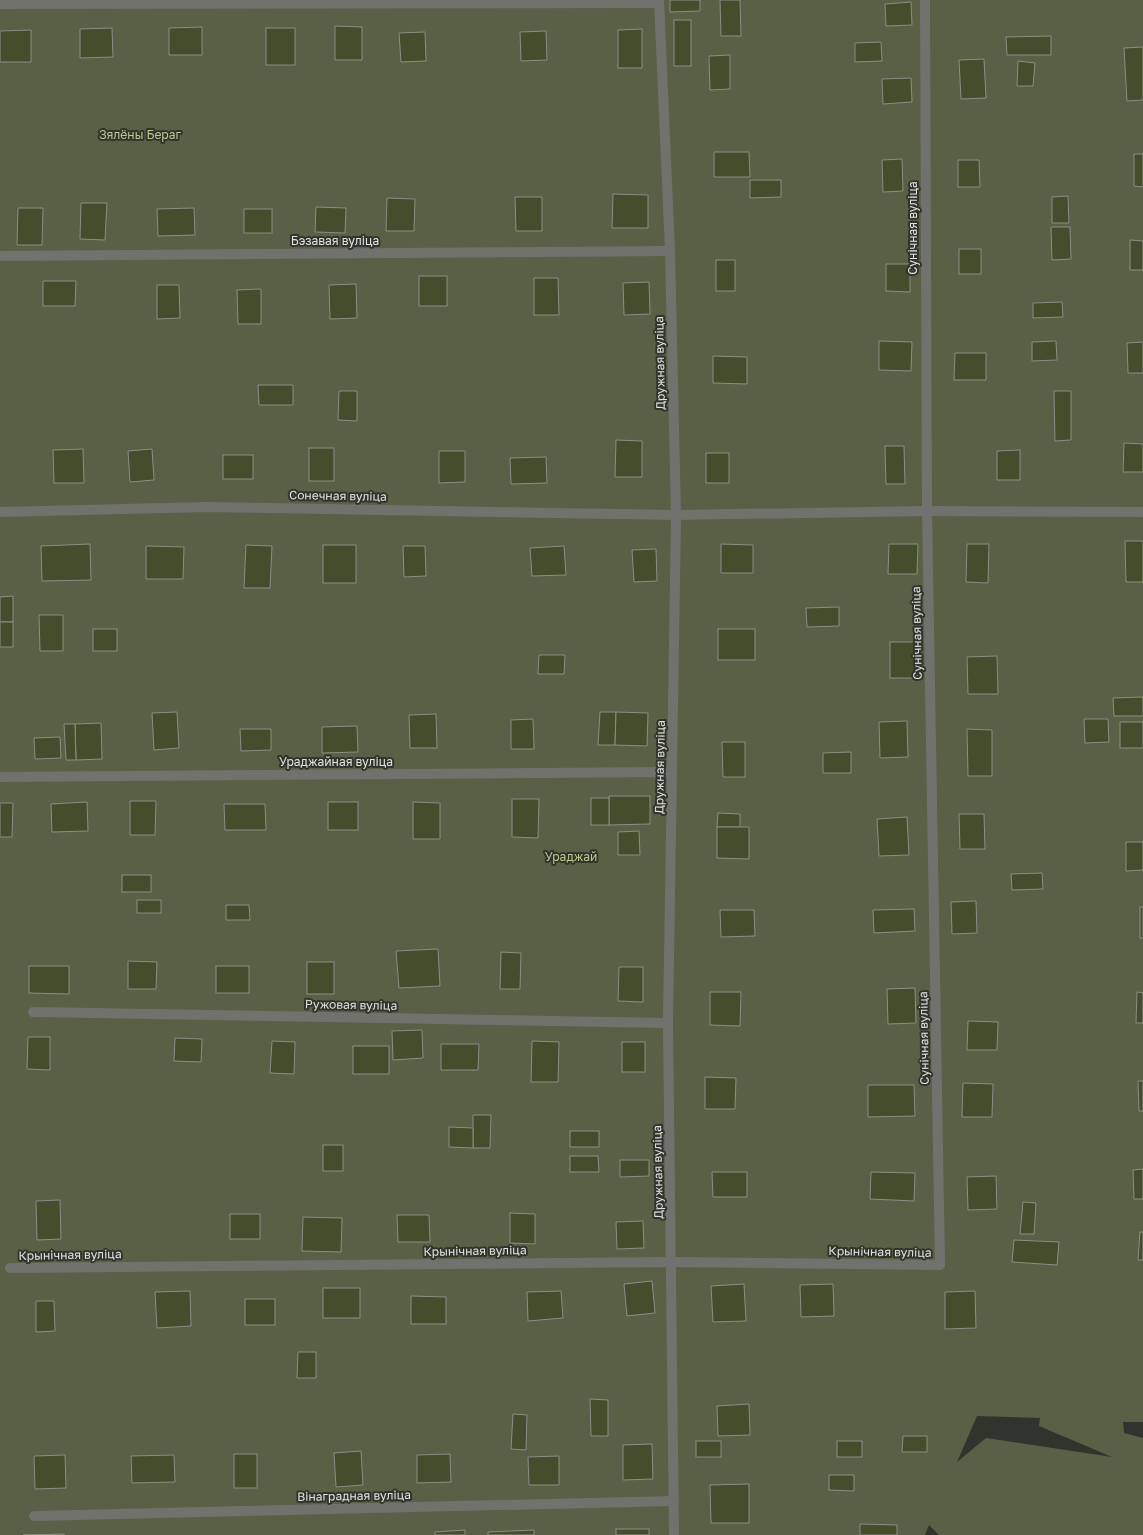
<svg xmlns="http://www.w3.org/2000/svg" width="1143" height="1535" viewBox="0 0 1143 1535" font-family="'Golos Text',sans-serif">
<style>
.green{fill:#596046;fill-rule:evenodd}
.building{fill:#454e2c;stroke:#8b8e85}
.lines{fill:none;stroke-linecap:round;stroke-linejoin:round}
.lane{stroke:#71726e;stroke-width:10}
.street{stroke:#71726e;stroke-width:10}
.labels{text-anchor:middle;stroke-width:4;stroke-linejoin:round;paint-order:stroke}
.park-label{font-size:12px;fill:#bac98c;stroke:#31342c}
.street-label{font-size:12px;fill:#e0e2dd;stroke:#31342c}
</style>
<rect width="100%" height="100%" fill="#31342c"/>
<!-- green -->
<path class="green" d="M0,0H1143V1422H1123L1124,1433L1143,1438V1535H939L929,1525L925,1535H0ZM977,1416L1040,1418L1039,1426L1112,1457L986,1438L957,1462Z"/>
<!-- building -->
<g class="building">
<path d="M670,0H700V11L670,12Z"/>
<path d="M720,0H740L741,36H721Z"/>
<path d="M911,2L912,25L886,26L885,4Z"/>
<rect x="674" y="20" width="17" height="46"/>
<path d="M335,26L362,27V60H335Z"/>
<path d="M202,27V55H169V28Z"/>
<path d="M112,28L113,57L80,58V29Z"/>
<rect x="266" y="28" width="29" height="37"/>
<path d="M642,29V68H618V30Z"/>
<path d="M31,30V62H0V31Z"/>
<path d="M546,31L547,60L521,61L520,32Z"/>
<path d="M425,32L426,61L401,62L399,33Z"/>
<path d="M1051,36V55H1007L1006,37Z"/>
<path d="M881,42L882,61L855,62V43Z"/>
<path d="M1143,47V100L1127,101L1124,48Z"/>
<path d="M730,55V89L710,90L709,56Z"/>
<path d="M984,59L986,98L961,99L959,60Z"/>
<path d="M1018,61L1035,63L1033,86H1017Z"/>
<path d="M911,78L912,102L883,104L882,79Z"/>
<path d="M714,152H749L750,177H714Z"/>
<path d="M1134,154H1143V187L1134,186Z"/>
<path d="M902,159L903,191L883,192L882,160Z"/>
<path d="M958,160H979L980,187H958Z"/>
<path d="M750,180H781V197L750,198Z"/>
<path d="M613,194L648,195V228H612Z"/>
<path d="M1068,196L1069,223H1052V197Z"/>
<path d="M515,197H542V231H516Z"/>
<path d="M387,198L415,199L414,231H386Z"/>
<path d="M81,203H107L105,240L80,239Z"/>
<path d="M316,207L346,208L345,233L315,232Z"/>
<path d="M18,208H43L42,245H17Z"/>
<path d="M194,208L195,235L158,236L157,209Z"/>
<rect x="244" y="209" width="28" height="24"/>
<path d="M1051,227H1070L1071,259L1052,260Z"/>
<path d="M1130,240L1143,241V270H1130Z"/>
<rect x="959" y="249" width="22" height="25"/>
<rect x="716" y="260" width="19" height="31"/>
<path d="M886,264H910V292L886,291Z"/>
<rect x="419" y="276" width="28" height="30"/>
<path d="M534,278H558L559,315H534Z"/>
<path d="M43,281H76L75,306H43Z"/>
<path d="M649,282L650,314L624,315L623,283Z"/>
<path d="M356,284L357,318L330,319L329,285Z"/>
<path d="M157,285H179L180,318L157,319Z"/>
<path d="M261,289V324H238L237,290Z"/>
<path d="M1062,302L1063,317L1033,318V303Z"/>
<path d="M879,341L912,342L911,371L879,370Z"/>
<path d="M1056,341L1057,360L1032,361V342Z"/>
<path d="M1143,342V373H1128L1127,343Z"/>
<path d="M955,353H986V380H954Z"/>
<path d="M713,356L747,357V384L713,383Z"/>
<path d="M258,385H293V405H259Z"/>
<path d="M339,391H357V421L338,420Z"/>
<path d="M1054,391H1071V440L1055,441Z"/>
<path d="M616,440L642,441V477H615Z"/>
<path d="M1124,443L1143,444V472H1123Z"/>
<path d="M885,446H904L905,484H886Z"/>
<rect x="309" y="448" width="25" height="33"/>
<path d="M83,449L84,483H54L53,450Z"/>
<path d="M152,449L154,480L130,482L128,451Z"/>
<path d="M1020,450V480H997V451Z"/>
<path d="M439,451H465V482L439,483Z"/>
<rect x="706" y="453" width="23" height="30"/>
<rect x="223" y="455" width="30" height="24"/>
<path d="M546,457L547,483L511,484L510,458Z"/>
<path d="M1125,541H1143V582H1126Z"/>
<path d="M90,544L91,580L42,581L41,546Z"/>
<path d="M721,544L753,545V573H721Z"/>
<path d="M889,544H918L917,574H888Z"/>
<path d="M967,544H989L988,583L966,582Z"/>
<path d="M246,545L272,546L270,588H244Z"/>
<rect x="323" y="545" width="33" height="38"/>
<path d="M146,546L184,547L183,579H146Z"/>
<path d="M403,546H425L426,576L404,577Z"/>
<path d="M564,546L566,575L532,576L530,548Z"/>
<path d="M656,549L657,581L634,582L632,550Z"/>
<path d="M13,596V622H0V597Z"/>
<path d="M839,607V626L807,627L806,608Z"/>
<path d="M39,615H63V651H40Z"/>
<rect x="0" y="622" width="13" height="25"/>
<rect x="93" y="629" width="24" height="22"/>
<rect x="718" y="629" width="37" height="31"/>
<rect x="890" y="642" width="27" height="36"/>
<path d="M539,655H565L564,674H538Z"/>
<path d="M997,656L998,694H968L967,657Z"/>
<path d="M1143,697V716H1114L1113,698Z"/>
<path d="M177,712L179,748L154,750L152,713Z"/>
<path d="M600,712H616L615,745H598Z"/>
<path d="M616,712L648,713L647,746L615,745Z"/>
<path d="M436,714L437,748H410L409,715Z"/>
<path d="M533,719L534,749H511V720Z"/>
<path d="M1084,719H1108L1109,742L1085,743Z"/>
<path d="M907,721L908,757L880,758L879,722Z"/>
<rect x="1120" y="722" width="23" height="26"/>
<path d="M101,723L102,759L76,760L75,724Z"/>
<path d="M64,724H75L76,760H66Z"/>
<path d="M357,726L358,752L322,753V727Z"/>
<path d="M240,729H271V750L241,751Z"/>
<path d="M967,729L992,730V776H968Z"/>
<path d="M60,737L61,758L35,759L34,738Z"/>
<path d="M722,742H745V777H723Z"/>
<path d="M851,752V773H823V753Z"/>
<path d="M609,796H650V824L609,825Z"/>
<rect x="591" y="798" width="18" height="27"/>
<path d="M512,799H539L538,838L512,837Z"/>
<path d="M130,801H156L155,835H130Z"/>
<path d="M87,802L88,831L52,832L51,804Z"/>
<rect x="328" y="802" width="30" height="28"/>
<path d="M413,802L440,803V839H413Z"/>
<path d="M0,803H13L12,837H0Z"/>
<path d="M224,804H265L266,830H225Z"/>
<path d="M718,813L740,814V827H717Z"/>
<path d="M959,814H984L985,849H960Z"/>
<path d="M907,817L909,855L879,856L877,819Z"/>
<path d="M717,827H749V859L717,858Z"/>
<path d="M639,831L640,855H618V832Z"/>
<path d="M1126,842H1143V870L1126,871Z"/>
<path d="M1042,873L1043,889L1012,890L1011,874Z"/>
<rect x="122" y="875" width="29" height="17"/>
<rect x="137" y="900" width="24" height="13"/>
<path d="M976,901L977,933L952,934L951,902Z"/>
<path d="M226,905H249L250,920H226Z"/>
<rect x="1140" y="907" width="3" height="31"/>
<path d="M914,909L915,931L874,933L873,910Z"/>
<path d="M720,910H754L755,936L721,937Z"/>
<path d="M438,949L440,986L399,988L396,951Z"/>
<path d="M501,952L521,953L520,989H500Z"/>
<path d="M128,961L157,962L156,989H128Z"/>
<rect x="307" y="962" width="27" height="32"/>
<path d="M29,966H69V994L29,993Z"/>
<rect x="216" y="966" width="33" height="27"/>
<path d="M619,967H643V1002L618,1001Z"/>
<path d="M915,988L916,1023L888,1024L887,989Z"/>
<path d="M710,992H741L740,1026L710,1025Z"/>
<path d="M1137,992L1143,993V1023H1136Z"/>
<path d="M968,1021L998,1022L997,1050H967Z"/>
<path d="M422,1030L423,1058L393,1060L392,1031Z"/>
<path d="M28,1037H50V1070L27,1069Z"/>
<path d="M175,1038L202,1039L201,1062L174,1061Z"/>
<path d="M272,1041L295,1042L294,1074L270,1073Z"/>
<path d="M532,1041L559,1042L558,1082H531Z"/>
<rect x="622" y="1042" width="23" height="30"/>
<path d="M441,1044H479L478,1070H441Z"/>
<rect x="353" y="1046" width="36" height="28"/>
<path d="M705,1077L736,1078L735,1109H705Z"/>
<path d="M1138,1081H1143V1111H1139Z"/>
<path d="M963,1083L993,1084L992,1117H962Z"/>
<path d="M868,1085H914L915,1116L868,1117Z"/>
<path d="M473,1115H491L490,1148H473Z"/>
<path d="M449,1127L473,1128V1148L449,1147Z"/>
<rect x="570" y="1131" width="29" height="16"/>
<rect x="323" y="1145" width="20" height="26"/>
<path d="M570,1156H598L599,1172H570Z"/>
<path d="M620,1160H649V1176L620,1177Z"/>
<path d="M1143,1169V1199H1134L1133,1170Z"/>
<path d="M712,1172H747V1197H713Z"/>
<path d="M871,1172L915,1173L914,1201L870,1199Z"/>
<path d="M996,1176L997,1209L968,1210L967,1177Z"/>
<path d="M60,1200L61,1239L37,1240L36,1201Z"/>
<path d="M1023,1202L1036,1203L1034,1234H1020Z"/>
<path d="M510,1213L535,1214V1244L510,1243Z"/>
<rect x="230" y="1214" width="30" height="25"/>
<path d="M397,1215H429L430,1242H398Z"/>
<path d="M303,1217L342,1218L341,1252L302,1251Z"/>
<path d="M643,1221L644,1248L617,1249L616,1222Z"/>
<path d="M1140,1232H1143V1260H1138Z"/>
<path d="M1014,1240L1059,1242L1057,1265L1012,1262Z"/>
<path d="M652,1281L655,1313L627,1316L624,1284Z"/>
<path d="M744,1284L746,1321L713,1322L711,1286Z"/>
<path d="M833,1284L834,1316L801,1317L800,1285Z"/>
<rect x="323" y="1288" width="37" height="30"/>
<path d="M190,1291L191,1326L157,1328L155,1292Z"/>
<path d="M561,1291L563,1318L528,1321L527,1292Z"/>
<path d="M975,1291L976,1328L945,1329V1292Z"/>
<path d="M411,1296L446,1297V1324H411Z"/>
<rect x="245" y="1299" width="30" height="26"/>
<path d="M36,1301H54L55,1331L36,1332Z"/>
<path d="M298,1352H316V1378H297Z"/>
<path d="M590,1399L608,1400V1436H591Z"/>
<path d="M749,1404L750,1435L718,1436L717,1406Z"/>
<path d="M513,1414L527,1415L526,1450L511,1449Z"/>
<path d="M903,1436H927V1452H902Z"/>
<rect x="696" y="1441" width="25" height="16"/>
<rect x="837" y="1441" width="25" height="16"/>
<path d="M652,1444L653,1479L623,1480V1445Z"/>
<path d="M361,1451L363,1485L336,1487L334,1453Z"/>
<rect x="234" y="1454" width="23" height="34"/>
<path d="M450,1454L451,1482L417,1483V1455Z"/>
<path d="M65,1455L66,1488L35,1489L34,1456Z"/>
<path d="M174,1455L175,1482L132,1483L131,1456Z"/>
<path d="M559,1456V1485H529L528,1457Z"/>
<path d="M829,1475H854V1491L829,1490Z"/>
<path d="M749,1484V1523H711L710,1485Z"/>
<path d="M860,1524L897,1525V1535H860Z"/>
<rect x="616" y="1529" width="33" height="6"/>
<path d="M465,1530V1535H435V1532Z"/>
<path d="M534,1530V1535H488V1532Z"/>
<path d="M64,1534V1535H23Z"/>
</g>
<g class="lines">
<!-- lane -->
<g class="lane">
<path d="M659,0L670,251L676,515L668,1023L674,1535"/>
<path d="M0,4L659,3"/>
<path d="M0,256L670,251"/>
<path d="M0,512L206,507L676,515"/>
<path d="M0,777L672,772"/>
<path d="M33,1012L668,1023"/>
<path d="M10,1268L672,1262L940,1265L927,511L925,0"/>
<path d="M34,1516L674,1501"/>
</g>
<!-- street -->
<path class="street" d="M676,515L927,511L1143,512"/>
</g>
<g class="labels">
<!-- park labels -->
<g class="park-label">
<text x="140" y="139">Зялёны Бераг</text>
<text x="571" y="861">Ураджай</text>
</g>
<!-- street labels -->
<g class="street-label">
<text transform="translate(913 228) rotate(-90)" y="4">Сунічная вуліца</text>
<text x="335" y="245">Бэзавая вуліца</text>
<text transform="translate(660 363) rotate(-91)" y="4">Дружная вуліца</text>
<text transform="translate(338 496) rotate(1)" y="4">Сонечная вуліца</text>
<text transform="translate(917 633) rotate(-91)" y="4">Сунічная вуліца</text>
<text x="336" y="766">Ураджайная вуліца</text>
<text transform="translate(660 767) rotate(-89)" y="4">Дружная вуліца</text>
<text transform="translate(351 1005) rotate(1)" y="4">Ружовая вуліца</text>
<text transform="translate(924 1038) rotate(-91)" y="4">Сунічная вуліца</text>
<text transform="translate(658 1172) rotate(-91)" y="4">Дружная вуліца</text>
<text transform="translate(475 1251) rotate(-1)" y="4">Крынічная вуліца</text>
<text transform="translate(880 1252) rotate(1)" y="4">Крынічная вуліца</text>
<text transform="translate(70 1255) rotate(-1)" y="4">Крынічная вуліца</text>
<text transform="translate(354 1496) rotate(-1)" y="4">Вінаградная вуліца</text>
</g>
</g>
</svg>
